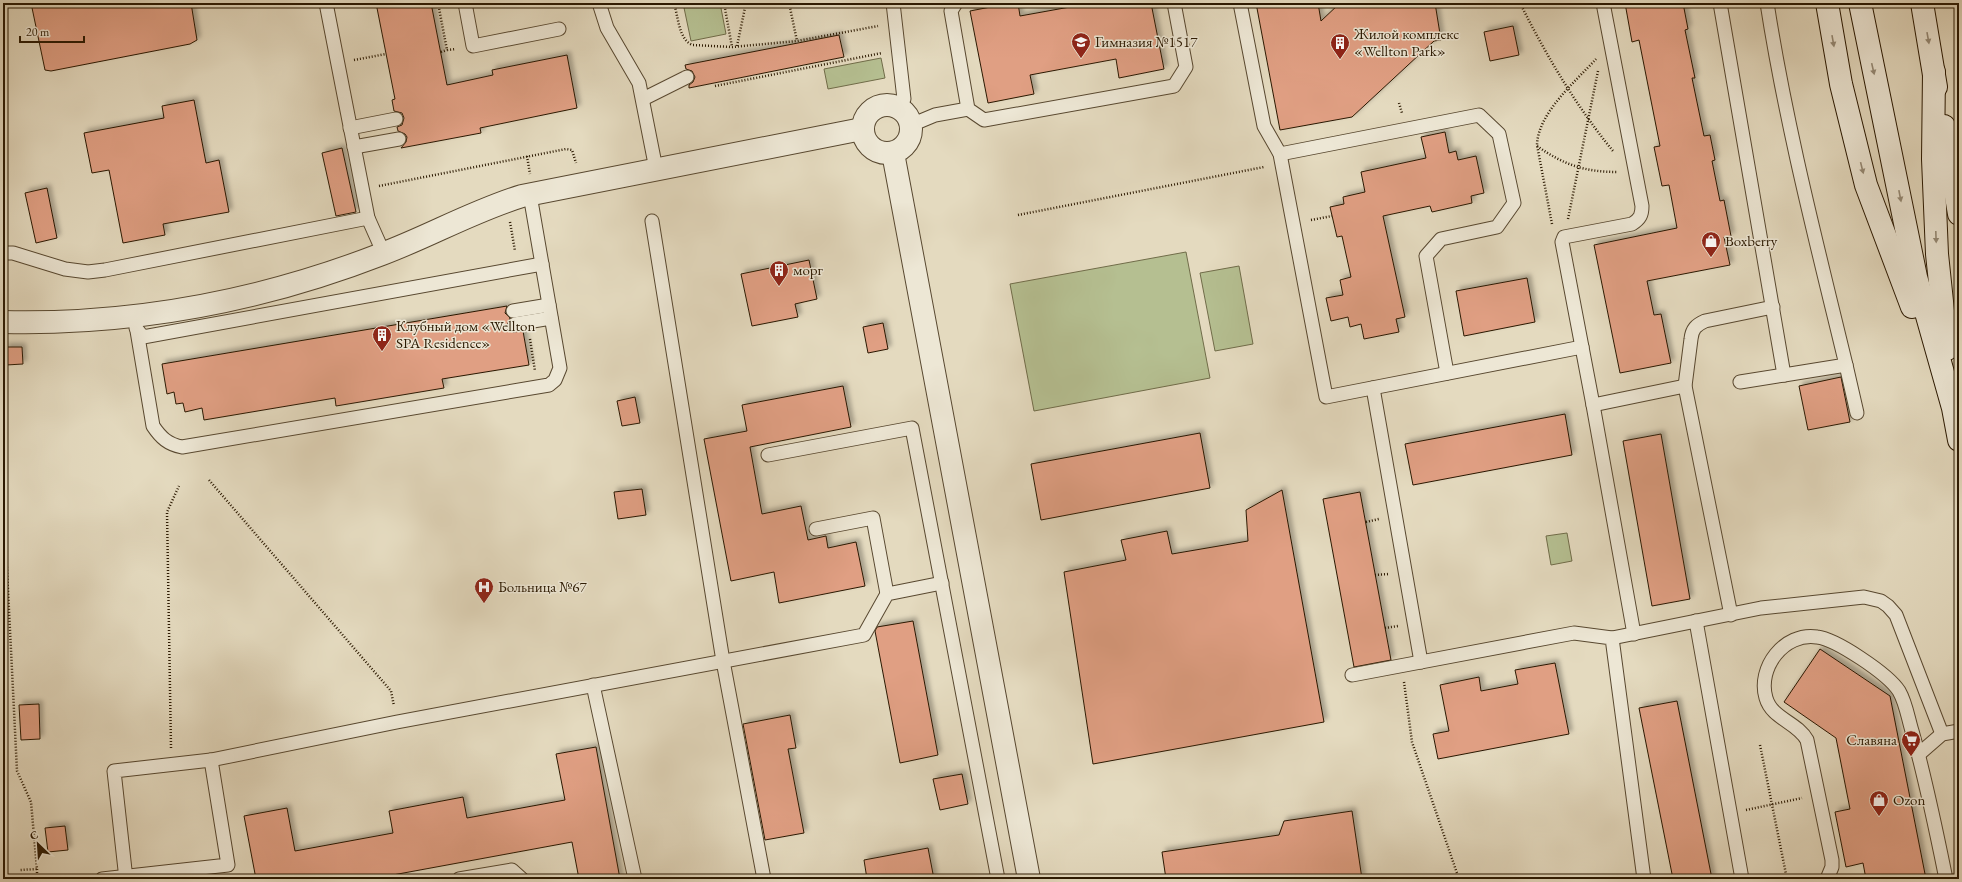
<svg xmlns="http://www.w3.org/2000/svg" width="1962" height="882" viewBox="0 0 1962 882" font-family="'EB Garamond',serif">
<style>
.green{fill:#b5bf91;stroke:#706c49}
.building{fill:#e09f83;stroke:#2a1801;filter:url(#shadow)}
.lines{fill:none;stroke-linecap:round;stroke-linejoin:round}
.service-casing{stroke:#584830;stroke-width:15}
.minor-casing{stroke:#584830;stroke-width:24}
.secondary-casing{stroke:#2a1801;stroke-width:24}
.path{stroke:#2a1801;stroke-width:2.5;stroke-dasharray:1 2;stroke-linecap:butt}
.service{stroke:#ede7d5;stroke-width:13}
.minor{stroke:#ede7d5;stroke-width:22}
.secondary{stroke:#ede7d5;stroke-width:22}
.oneway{fill:#958a76}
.labels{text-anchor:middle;stroke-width:3;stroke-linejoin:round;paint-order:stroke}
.poi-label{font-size:15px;fill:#2a1801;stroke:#ede7d5;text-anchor:start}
</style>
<defs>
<filter id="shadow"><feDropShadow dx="3.5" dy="-3.5" stdDeviation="2" flood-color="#0004"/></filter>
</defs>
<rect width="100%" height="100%" fill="#e4dabf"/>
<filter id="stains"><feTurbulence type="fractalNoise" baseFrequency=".005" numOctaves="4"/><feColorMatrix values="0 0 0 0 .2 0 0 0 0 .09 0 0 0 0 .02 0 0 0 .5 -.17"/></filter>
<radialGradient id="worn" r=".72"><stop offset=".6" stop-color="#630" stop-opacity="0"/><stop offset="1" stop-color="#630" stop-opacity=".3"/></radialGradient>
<!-- green -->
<g class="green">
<path d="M683,3H720L726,34L691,41Z"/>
<path d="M881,58L885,78L828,89L824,69Z"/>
<path d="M1186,252L1210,378L1034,411L1010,284Z"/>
<path d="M1239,266L1253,344L1215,351L1200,273Z"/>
<path d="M1567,533L1572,561L1551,565L1546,536Z"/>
</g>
<!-- building -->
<g class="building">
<path d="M31,3H191L197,40L190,44L51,71L45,70Z"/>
<path d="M376,3H431L447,85L493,75L492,70L567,55L577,108L480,128L481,133L401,148L406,142L407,137L405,134L398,131L397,127L402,125L404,118L402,113L394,111L392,100L395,99Z"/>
<path d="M1011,3H1018L1020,16L1092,3H1151L1164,69L1119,78L1116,59L1030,75L1034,94L988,103L970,11Z"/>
<path d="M1256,3H1318L1321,21L1340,3H1435L1441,40L1434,41L1352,117L1280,130Z"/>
<path d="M1625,3H1683L1688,29L1685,30L1695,78H1692L1704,136L1710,135L1715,160L1712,161L1720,201L1724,200L1731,236L1724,237L1730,265L1647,281L1654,315L1661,314L1671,363L1620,373L1594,245L1677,228L1669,185L1662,186L1654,147L1660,146L1639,40L1632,42Z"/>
<path d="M1513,26L1519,55L1490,61L1484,32Z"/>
<path d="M839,35L844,57L689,88V85L693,82L695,77L692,71L686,69L685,65Z"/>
<path d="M194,100L206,163L219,160L229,212L163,224L165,235L123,243L109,170L92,173L84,133L164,118L162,106Z"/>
<path d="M1445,132L1449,153L1456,151L1458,160L1476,156L1484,193L1471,196L1472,203L1432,212L1430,206L1383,216L1405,317L1396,319L1399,332L1364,339L1361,324L1350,327L1348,317L1331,321L1326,298L1343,295L1340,280L1351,277L1342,236L1337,237L1330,207L1344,204L1343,197L1365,192L1361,172L1426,158L1421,137Z"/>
<path d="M342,148L356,212L336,216L322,153Z"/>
<path d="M47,188L57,238L36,243L25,193Z"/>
<path d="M809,260L817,299L795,304L798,317L752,326L741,274Z"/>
<path d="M1527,278L1535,322L1464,336L1456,291Z"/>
<path d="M507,306L505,313L510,318L507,326L513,332L523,331L529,365L442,379L444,388L336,406L335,398L204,420L202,408L185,412L183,403L176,404L174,392L167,394L162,364Z"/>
<path d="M883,323L888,349L868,353L863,327Z"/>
<path d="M5,347H22L23,364L6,365Z"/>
<path d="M1841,377L1850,422L1808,430L1799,386Z"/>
<path d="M843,386L851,427L750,447L762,514L801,506L808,540L826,536L828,548L856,542L865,586L779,603L774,572L731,581L704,439L747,431L742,405Z"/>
<path d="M635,397L640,423L622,426L617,401Z"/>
<path d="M1565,414L1572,455L1413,485L1405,444Z"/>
<path d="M1200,433L1210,488L1041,520L1031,464Z"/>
<path d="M1661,434L1690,599L1652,606L1623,441Z"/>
<path d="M642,489L646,515L618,519L614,492Z"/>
<path d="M1282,490L1324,722L1093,764L1064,572L1126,560L1121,540L1167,531L1172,554L1248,541L1246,510Z"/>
<path d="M1360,492L1391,660L1354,667L1323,499Z"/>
<path d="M913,621L938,755L900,763L875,631L877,627Z"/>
<path d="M1820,649L1890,696L1926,879H1866L1863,863L1846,867L1835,812L1850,809L1836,738L1784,702Z"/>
<path d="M1555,663L1569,734L1438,759L1433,734L1449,731L1440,685L1479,677L1481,691L1518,684L1515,670Z"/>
<path d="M1677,701L1712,879H1673L1639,708Z"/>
<path d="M39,704L40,739L21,740L19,705Z"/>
<path d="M790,715L796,748L788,749L804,833L765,840L743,724Z"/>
<path d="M596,747L620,879H579L572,842L371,879H256L244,816L287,808L295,851L393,833L389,811L463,797L467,818L565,800L556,754Z"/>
<path d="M962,774L968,804L940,810L933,779Z"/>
<path d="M1352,811L1362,879H1166L1162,852L1279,835L1284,821Z"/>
<path d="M65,826L68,850L48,852L45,828Z"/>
<path d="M928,848L934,879H867L864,860Z"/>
</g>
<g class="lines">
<defs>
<g id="service">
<path d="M326,3L368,218L384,254"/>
<path d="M465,3L473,46L559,29"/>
<path d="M599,3L607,28L639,83L656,169"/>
<path d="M893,3L904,99L897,107"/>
<path d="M956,3L951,11L968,109L984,120L1174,86L1186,67L1174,3"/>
<path d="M1240,3L1264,126L1280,154L1326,397L1582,347"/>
<path d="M1603,3L1642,206C1642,215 1640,219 1632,224L1564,237L1562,242L1593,405L1634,634"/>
<path d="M1720,3L1784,375L1846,365C1817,245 1786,125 1767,3"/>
<path d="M643,99L687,77"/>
<path d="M911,125L935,115L968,109"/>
<path d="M350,128L396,119"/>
<path d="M354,147L399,139"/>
<path d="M1280,154L1479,115L1499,134L1514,203L1497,227L1441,239L1426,256L1447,373"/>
<path d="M652,221L723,661L764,879"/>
<path d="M3,253H13L65,269L88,272L105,270L368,218"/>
<path d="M513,311L549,305"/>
<path d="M515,324L551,318"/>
<path d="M136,328L143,337L542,264"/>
<path d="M137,331L153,426C161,438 168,444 182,447L549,385L555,380L560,368L530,195"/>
<path d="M1846,365L1857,413"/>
<path d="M1740,382L1784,375"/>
<path d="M1373,388L1421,662"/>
<path d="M1593,405L1685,386"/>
<path d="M768,455L912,428L998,879"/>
<path d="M816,529L873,518L887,594"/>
<path d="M1731,615L1685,386L1691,339C1692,329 1696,325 1705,321L1773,307"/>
<path d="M1696,621L1742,879"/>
<path d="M1612,638L1761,608L1864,597L1881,601L1888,606L1896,615L1942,734"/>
<path d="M1352,675L1574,633L1612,638L1644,879"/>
<path d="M593,685L635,879"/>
<path d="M1919,754L1942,734L1959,731"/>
<path d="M102,879L228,865L211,760"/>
<path d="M126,879L114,771L211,760L397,722L864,635L887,594L942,583"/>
<path d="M459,879L512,870L522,879"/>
<path d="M1827,879L1832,867V860L1807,740C1797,722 1772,719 1766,698C1757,668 1784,632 1817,637C1836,639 1888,674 1899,691C1906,703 1908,718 1912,731C1926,780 1936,830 1946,879"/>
</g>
<g id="minor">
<circle cx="887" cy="129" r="24"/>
<path d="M893,153L1029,879"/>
<path d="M3,322C133,325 261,301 382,254C430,236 473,211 522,196L862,129"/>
</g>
<g id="secondary">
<path d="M1827,3L1841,84L1866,185L1912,307"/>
<path d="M1860,3L1916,277L1953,408L1959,440"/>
<path d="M1922,3L1936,87"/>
<path d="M1934,72L1933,159L1937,254L1947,349"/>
<path d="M1944,126L1959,214"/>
</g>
</defs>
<!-- service casing -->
<use href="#service" class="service-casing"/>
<!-- minor casing -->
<use href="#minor" class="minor-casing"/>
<!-- secondary casing -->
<use href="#secondary" class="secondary-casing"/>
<!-- path -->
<g class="path">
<path d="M438,3L447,50L456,49"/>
<path d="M674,3C678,16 679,41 693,45L732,47L797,41L878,26"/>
<path d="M724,3L732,47"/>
<path d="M789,3L797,41"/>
<path d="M1520,3C1546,55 1576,106 1613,151"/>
<path d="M737,46L746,3"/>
<path d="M441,52L447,50"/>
<path d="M354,60L386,54"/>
<path d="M715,86L882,53"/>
<path d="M1399,103L1402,113"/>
<path d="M1537,146C1564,165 1585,172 1618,172"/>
<path d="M527,156L530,174"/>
<path d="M379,186L566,149L572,150L576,163"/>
<path d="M1018,215L1264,167"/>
<path d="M1568,219L1598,71"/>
<path d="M1311,220L1332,216"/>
<path d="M510,222L515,251"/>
<path d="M1552,224L1537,145C1538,113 1575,82 1596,59"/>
<path d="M530,339L535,371"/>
<path d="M209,480L391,691L394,706"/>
<path d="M3,489L17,771L31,802L37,869L20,870"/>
<path d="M1366,522L1379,519"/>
<path d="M1375,575L1389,574"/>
<path d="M1385,628L1398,626"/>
<path d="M1404,682L1412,742L1459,879"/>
<path d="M1760,745L1787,879"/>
<path d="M171,748L167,512L179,486"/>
<path d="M1746,810L1802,798"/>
<path d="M37,869V879"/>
</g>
<!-- service -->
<use href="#service" class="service"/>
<!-- minor -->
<use href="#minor" class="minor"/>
<!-- secondary -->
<use href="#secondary" class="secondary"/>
</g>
<!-- one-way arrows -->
<defs><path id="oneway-solid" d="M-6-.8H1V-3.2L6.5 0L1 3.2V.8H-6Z"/></defs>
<g class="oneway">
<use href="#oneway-solid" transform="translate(1928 38) rotate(80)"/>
<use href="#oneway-solid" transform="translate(1833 41) rotate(80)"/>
<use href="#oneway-solid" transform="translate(1873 69) rotate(77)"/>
<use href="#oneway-solid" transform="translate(1862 168) rotate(76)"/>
<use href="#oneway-solid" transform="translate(1900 196) rotate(79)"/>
<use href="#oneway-solid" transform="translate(1936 237) rotate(88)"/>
</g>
<!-- icons -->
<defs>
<symbol id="school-pin" viewBox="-11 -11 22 30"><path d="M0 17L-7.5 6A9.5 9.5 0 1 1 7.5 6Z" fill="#8f2418" stroke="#ede7d5"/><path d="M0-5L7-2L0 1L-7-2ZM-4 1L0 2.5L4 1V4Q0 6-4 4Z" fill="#fff"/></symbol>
<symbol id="building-pin" viewBox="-11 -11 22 30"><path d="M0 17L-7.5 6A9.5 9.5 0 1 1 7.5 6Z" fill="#8f2418" stroke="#ede7d5"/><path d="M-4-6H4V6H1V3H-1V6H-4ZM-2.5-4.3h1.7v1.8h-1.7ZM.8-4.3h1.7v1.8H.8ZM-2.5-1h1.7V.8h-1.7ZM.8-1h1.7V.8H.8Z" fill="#fff"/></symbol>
<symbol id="shop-pin" viewBox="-11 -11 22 30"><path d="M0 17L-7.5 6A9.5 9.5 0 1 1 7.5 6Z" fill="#8f2418" stroke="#ede7d5"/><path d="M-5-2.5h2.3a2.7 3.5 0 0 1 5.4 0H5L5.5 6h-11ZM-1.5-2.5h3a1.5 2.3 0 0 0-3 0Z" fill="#fff"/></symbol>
<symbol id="hospital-pin" viewBox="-11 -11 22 30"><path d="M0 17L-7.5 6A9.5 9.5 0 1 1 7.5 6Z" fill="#8f2418" stroke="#ede7d5"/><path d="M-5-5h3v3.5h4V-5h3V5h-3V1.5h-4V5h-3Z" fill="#fff"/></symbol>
<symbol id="supermarket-pin" viewBox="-11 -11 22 30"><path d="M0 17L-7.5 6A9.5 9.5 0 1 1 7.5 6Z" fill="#8f2418" stroke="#ede7d5"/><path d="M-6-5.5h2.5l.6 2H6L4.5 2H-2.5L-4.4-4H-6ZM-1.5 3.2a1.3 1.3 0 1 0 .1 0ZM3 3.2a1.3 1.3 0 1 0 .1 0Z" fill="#fff"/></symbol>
</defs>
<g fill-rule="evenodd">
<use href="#school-pin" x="1070" y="31" width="22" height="30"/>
<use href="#building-pin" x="1329" y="32" width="22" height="30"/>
<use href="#shop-pin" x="1700" y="230" width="22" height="30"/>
<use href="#building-pin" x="768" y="259" width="22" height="30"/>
<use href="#building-pin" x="371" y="324" width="22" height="30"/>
<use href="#hospital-pin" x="473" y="576" width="22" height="30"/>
<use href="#supermarket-pin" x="1900" y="729" width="22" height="30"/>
<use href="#shop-pin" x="1868" y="789" width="22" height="30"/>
</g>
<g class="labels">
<!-- poi labels -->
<g class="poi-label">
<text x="1354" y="39">Жилой комплекс<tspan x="1354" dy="17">«Wellton Park»</tspan></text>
<text x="1095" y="47">Гимназия №1517</text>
<text x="1725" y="246">Boxberry</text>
<text x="793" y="275">морг</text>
<text x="396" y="331">Клубный дом «Wellton<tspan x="396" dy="17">SPA Residence»</tspan></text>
<text x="498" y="592">Больница №67</text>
<text x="1897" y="745" text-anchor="end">Славяна</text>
<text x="1893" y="805">Ozon</text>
</g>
</g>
<!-- margin -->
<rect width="1962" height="882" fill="none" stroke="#e4dabf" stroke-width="16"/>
<rect x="4" y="4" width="1954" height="874" fill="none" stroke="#2a1801" stroke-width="2"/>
<rect x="8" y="8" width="1946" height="866" fill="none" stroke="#2a1801"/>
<!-- north arrow -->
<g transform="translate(38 844) rotate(335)" stroke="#ede7d5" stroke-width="3" paint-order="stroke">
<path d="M0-3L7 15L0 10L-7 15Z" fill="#2a1801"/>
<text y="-6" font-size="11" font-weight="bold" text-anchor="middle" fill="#2a1801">С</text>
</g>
<!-- scale -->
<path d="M20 36v6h64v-6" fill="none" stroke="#2a1801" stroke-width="2"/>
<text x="26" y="36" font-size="12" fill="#2a1801" stroke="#ede7d5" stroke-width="3" paint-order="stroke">20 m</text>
<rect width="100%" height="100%" filter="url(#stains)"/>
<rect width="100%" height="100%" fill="url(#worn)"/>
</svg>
